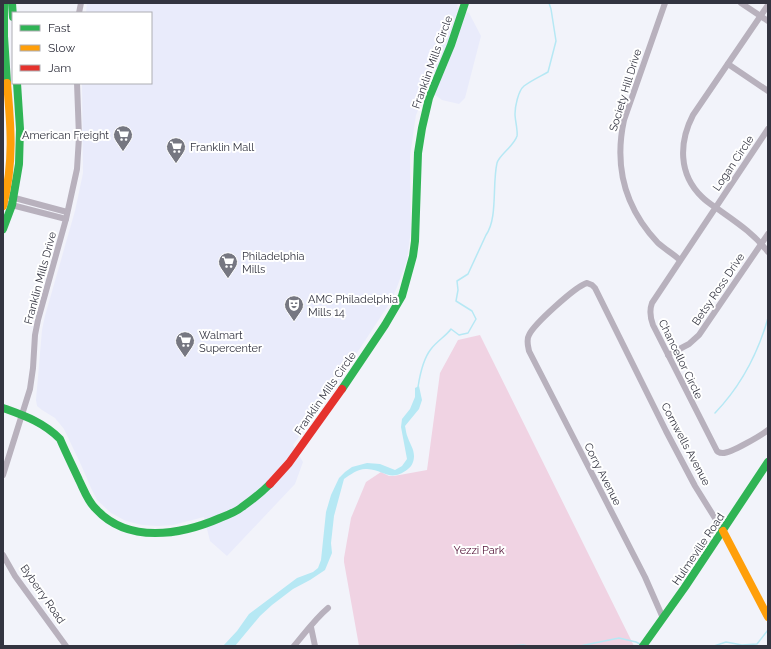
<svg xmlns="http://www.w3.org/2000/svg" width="771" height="649" viewBox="0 0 771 649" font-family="Raleway,sans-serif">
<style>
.built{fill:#e9ebfb}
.green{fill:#f0d3e3}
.water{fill:#b6e8f4}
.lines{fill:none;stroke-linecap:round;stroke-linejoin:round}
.stream{stroke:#b6e8f4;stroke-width:1.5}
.street{stroke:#b8b1bd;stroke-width:6}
.fast{stroke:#30b455;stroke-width:8}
.slow{stroke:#ff9f0a;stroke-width:8}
.jam{stroke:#e5322d;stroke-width:8}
.labels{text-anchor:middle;stroke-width:4;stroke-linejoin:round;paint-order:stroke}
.street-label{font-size:11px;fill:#333440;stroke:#fff}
.poi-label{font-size:11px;fill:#333440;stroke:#fff;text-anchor:start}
.park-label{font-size:11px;fill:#531337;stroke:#fff}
</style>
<rect width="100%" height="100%" fill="#f2f3fa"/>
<!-- built -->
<path class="built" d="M87,3H458L457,7L469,13L481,36L465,98L459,104L442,100L427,89L416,115L410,156L411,230L407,260L397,287L391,301L334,388L293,445L303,462L295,484L227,556L210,541L204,517L173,525L158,526L142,525L126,521L111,513L97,500L91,488L82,467L64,429L55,418L42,410L37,406L36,400L42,330L45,316L75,211L83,173L82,83H151V13H86Z"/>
<!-- green -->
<path class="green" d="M480,335L634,646H359L344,562V558L351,518L366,482L381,472L389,476H394L427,470L440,373L458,340Z"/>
<!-- water -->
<path class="water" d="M419,386L422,400L419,409L405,426C406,430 406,434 408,438C410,444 414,449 414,456C414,461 412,466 408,469C390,483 385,470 367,469C359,468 351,474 344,479L334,516L331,543L332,553L325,570L310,580L293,589L272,605L260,616L235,646H223L237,631L249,614L297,578L313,572L318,568L321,560L326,512L331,495L339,478L345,472L352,467L367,463L380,464L395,470L402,466L407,459L401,427L402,419L410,409L415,397V388Z"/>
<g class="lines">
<!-- stream -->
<g class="stream">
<path d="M418,387C420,374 423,359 431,349C437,341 446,336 451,329L459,335L468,333L476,319L472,311L456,301L458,290L457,281L468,274L486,235C498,218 492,185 497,163C499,155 514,146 517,136C518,131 515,120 515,114C515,107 518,91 524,86C532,80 541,76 548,72L556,41L551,9L549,3"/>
<path d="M715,413C740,387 758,353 768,318"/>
<path d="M451,646H469"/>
<path d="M511,646L523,645L528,646"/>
<path d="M580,646L619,638L636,642L640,644"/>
<path d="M714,646L726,642L742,645L757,644L768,630"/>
</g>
<!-- street -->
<g class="street">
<path d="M665,3L624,120C614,166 625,208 658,243C665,249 673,254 680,260"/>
<path d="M741,3L768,21"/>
<path d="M768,5L693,115C679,142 678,174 702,197C708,203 715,207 722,212C739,224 755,235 768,252"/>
<path d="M79,13L81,3"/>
<path d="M728,64L768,91"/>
<path d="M768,129L652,303C649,311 650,317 653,325L717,451C720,453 719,453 723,453C731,453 760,436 768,430"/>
<path d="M11,197L67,212"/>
<path d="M4,203L66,219"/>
<path d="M668,355L689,344L699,335L768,234"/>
<path d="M3,475L30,389L33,368L35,335L38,320L66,219L77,169L79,137L77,83"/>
<path d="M3,555L15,576L66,646"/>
<path d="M663,618L645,577L607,503L529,351C528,345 526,340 529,335C534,324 576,286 587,283L592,285L595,288L666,431L695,486L723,531"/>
<path d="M311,627L315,646"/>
<path d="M294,646C305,633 315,619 328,608"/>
</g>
<!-- fast -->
<g class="fast">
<path d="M4,3V36L7,83"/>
<path d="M12,3L13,17"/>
<path d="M3,229L12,205L19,164L20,129L17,83"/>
<path d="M342,389L385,325L402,296L413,256L415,241L418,153L422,128L429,98L451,45L465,3"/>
<path d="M3,408C25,416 43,422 60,439C66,453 73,467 79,480C84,490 88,502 96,509C128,544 181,535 220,518C228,515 236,512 242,507C252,500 261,493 270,484"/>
<path d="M643,646L685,587L768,462"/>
</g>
<!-- slow -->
<g class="slow">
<path d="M3,206C14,163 11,126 7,83"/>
<path d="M723,531L768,617"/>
</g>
<!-- jam -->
<path class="jam" d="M270,484L289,463L342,389"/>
</g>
<!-- icons -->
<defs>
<symbol id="supermarket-pin" viewBox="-11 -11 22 30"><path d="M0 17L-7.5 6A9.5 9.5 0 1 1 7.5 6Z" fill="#767781" stroke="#fff"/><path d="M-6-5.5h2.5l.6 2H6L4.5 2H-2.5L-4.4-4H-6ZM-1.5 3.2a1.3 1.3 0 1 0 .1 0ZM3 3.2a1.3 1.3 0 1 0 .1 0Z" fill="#fff"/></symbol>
<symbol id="theatre-pin" viewBox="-11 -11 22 30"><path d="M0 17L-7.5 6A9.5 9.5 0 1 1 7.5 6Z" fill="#767781" stroke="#fff"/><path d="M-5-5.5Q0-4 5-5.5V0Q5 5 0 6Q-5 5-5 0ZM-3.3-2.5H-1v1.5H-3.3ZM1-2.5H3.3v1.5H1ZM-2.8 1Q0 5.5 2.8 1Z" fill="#fff"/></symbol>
</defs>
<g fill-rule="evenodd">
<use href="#supermarket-pin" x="112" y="124" width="22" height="30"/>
<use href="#supermarket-pin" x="165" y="136" width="22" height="30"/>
<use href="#supermarket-pin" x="217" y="251" width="22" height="30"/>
<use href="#theatre-pin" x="283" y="294" width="22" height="30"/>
<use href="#supermarket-pin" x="174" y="330" width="22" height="30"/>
</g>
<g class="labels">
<!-- street labels -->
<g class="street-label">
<text transform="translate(432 62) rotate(-70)" y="4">Franklin Mills Circle</text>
<text transform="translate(625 90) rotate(-73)" y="4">Society Hill Drive</text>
<text transform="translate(733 163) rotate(-56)" y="4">Logan Circle</text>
<text transform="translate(40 278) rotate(-75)" y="4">Franklin Mills Drive</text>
<text transform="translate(718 289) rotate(-56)" y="4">Betsy Ross Drive</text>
<text transform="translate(681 359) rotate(64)" y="4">Chancellor Circle</text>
<text transform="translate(325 393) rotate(-55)" y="4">Franklin Mills Circle</text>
<text transform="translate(686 444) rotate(62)" y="4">Cornwells Avenue</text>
<text transform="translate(603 474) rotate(63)" y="4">Corry Avenue</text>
<text transform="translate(698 549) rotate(-56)" y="4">Hulmeville Road</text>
<text transform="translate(43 594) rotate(55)" y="4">Byberry Road</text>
</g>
<!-- poi labels -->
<g class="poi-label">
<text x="109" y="139" text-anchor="end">American Freight</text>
<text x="190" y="151">Franklin Mall</text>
<text x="242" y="260">Philadelphia<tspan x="242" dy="13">Mills</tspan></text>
<text x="308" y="303">AMC Philadelphia<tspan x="308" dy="13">Mills 14</tspan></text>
<text x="199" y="339">Walmart<tspan x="199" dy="13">Supercenter</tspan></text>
</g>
<!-- park labels -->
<g class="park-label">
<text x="479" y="554">Yezzi Park</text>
</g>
</g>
<!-- border -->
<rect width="771" height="649" fill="none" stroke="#333440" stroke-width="8"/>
<!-- legend -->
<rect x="12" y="12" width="140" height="72" fill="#ffffff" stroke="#adaeb3"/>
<rect x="20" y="25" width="20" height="6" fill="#30b455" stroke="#adaeb3"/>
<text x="48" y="32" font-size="12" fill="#333440">Fast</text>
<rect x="20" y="45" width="20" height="6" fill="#ff9f0a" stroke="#adaeb3"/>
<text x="48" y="52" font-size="12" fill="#333440">Slow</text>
<rect x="20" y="65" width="20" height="6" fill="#e5322d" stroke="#adaeb3"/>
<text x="48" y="72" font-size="12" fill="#333440">Jam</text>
</svg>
